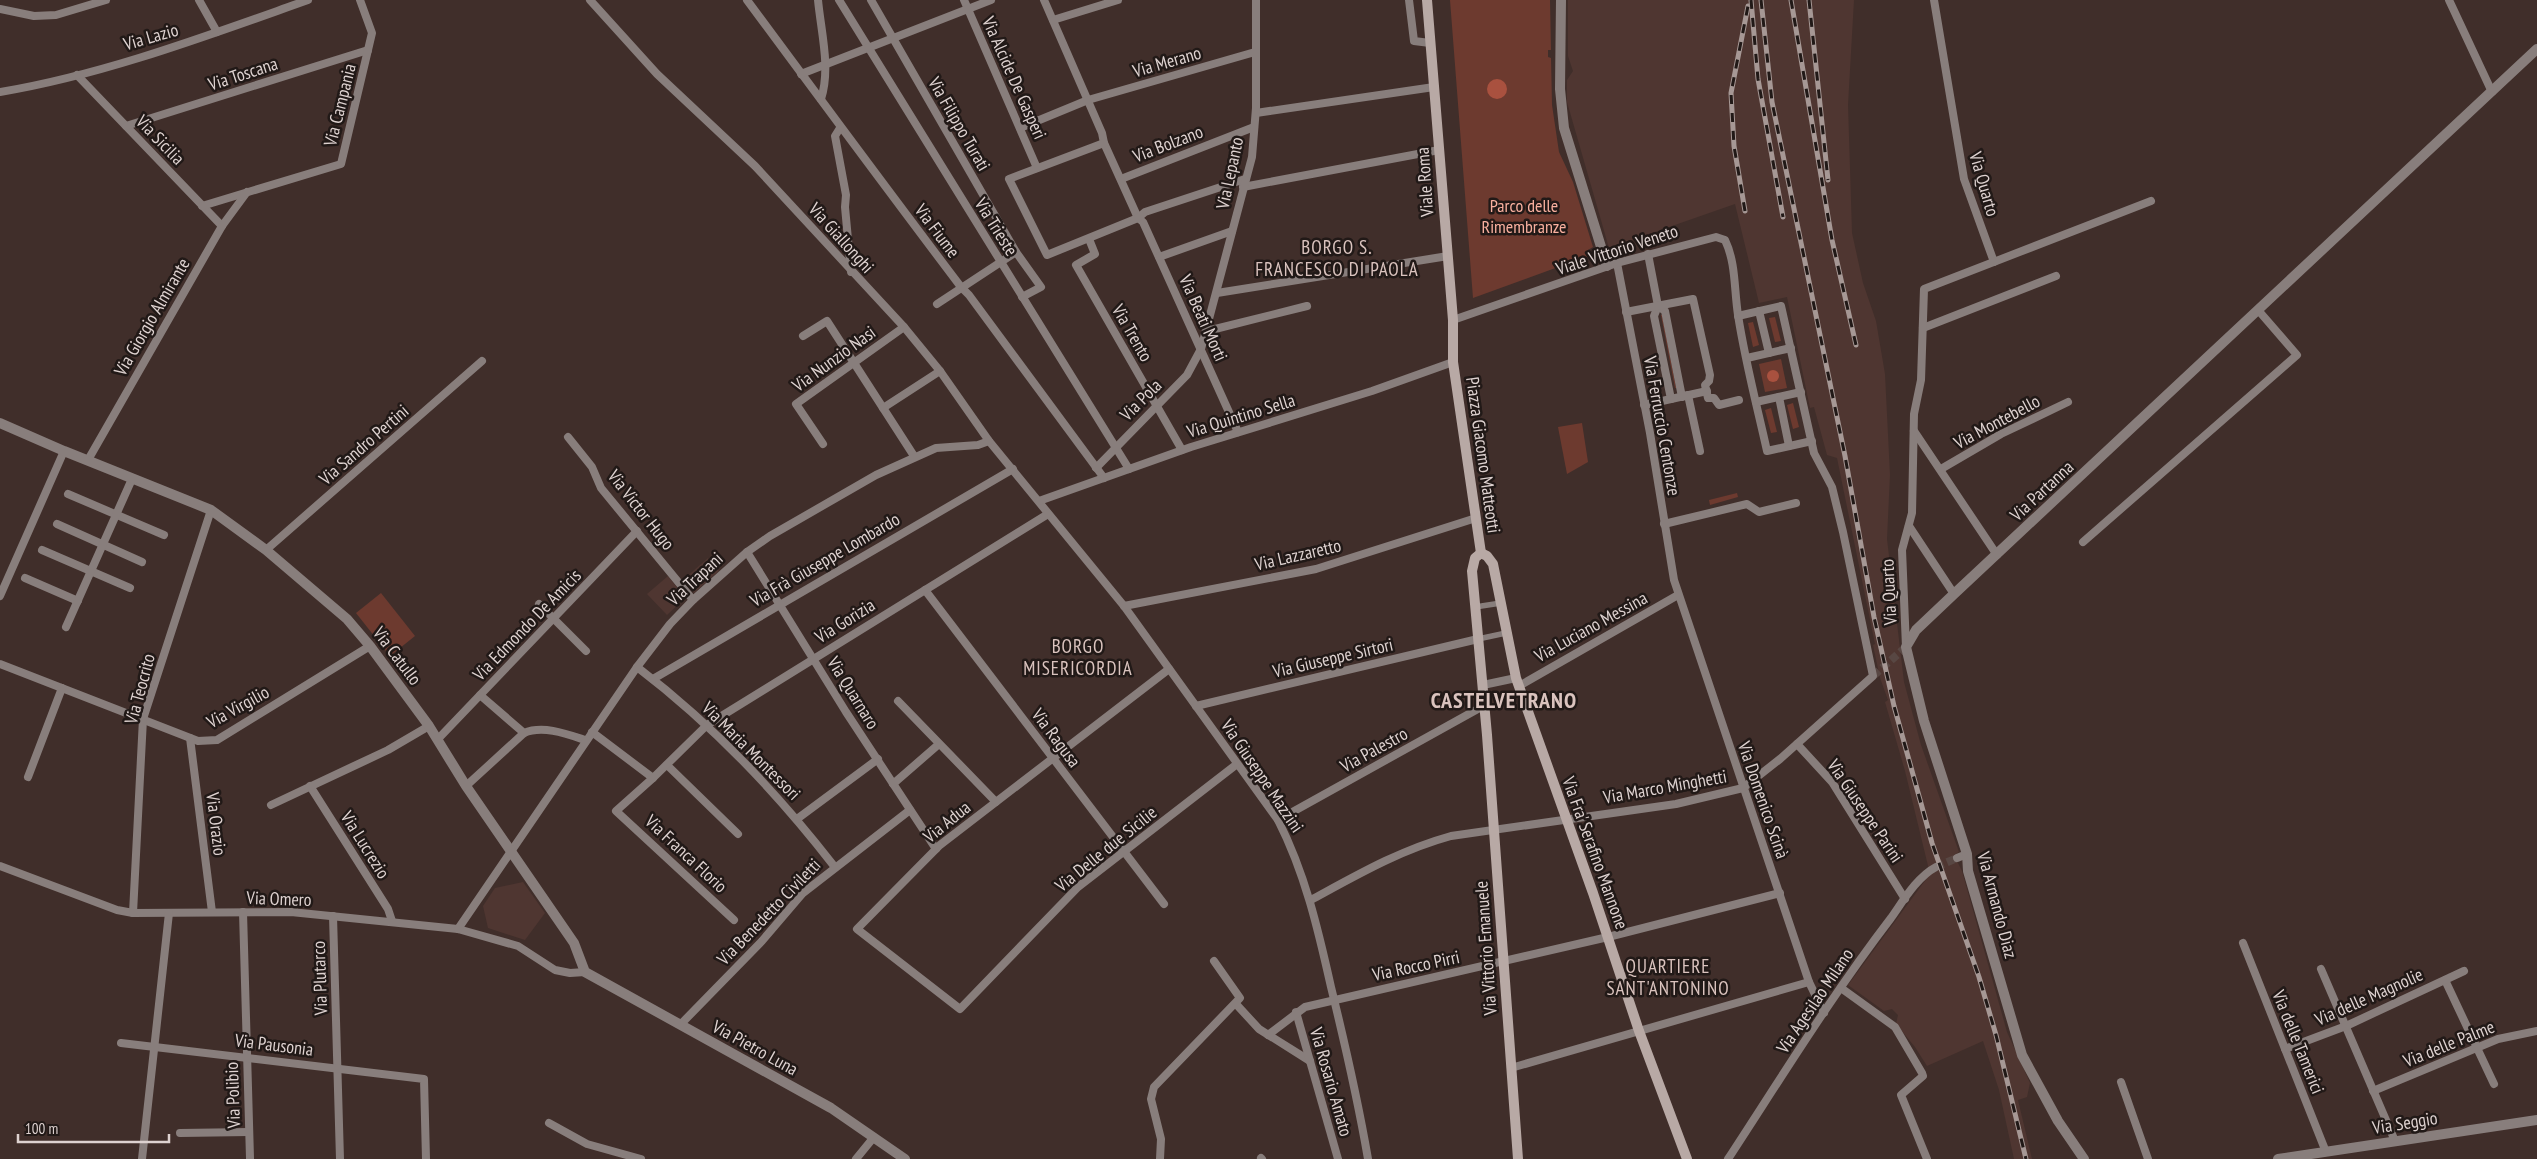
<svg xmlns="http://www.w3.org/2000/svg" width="2537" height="1159" viewBox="0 0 2537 1159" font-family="'PT Sans Narrow',sans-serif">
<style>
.built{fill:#4f3631}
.green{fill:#6d3a2f}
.water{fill:#a9513f}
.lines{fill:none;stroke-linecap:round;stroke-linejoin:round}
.minor-tunnel{stroke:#584743;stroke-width:8;stroke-dasharray:8 4;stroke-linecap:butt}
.pedestrian{stroke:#887e7c;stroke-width:5.5}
.minor{stroke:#887e7c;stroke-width:8}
.tertiary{stroke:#887e7c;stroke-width:10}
.secondary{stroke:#b8a9a5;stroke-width:10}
.rail-casing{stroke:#a69895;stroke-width:5}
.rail{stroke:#211917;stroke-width:3;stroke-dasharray:9;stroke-linecap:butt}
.labels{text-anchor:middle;stroke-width:5;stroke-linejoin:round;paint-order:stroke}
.street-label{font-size:18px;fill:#ded2d0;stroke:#211917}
.park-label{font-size:18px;fill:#f9b09f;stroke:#211917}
.neighbourhood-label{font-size:19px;letter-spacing:1px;fill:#dac3be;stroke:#211917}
.district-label{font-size:22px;font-weight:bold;letter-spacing:1px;fill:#dac3be;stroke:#211917}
</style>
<rect width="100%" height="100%" fill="#402e2a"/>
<!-- built -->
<g class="built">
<path d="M1568,0H1854L1848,105L1852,233L1863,283L1876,321L1885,374L1890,475L1887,539L1904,682L1921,745L1959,852L1954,855L1962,871L2007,1032L2030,1083L2027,1097L2018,1100L2032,1159H2014L1999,1090L1983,1041L1927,1066L1915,1047L1896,1024L1898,1015L1892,1009L1884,1011L1848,985L1930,874L1905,771L1885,702L1888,700L1880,678L1873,645L1875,644L1837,458L1827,455L1814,407L1810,408L1787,297L1759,303L1735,204L1609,248L1567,102V80L1573,71L1568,56Z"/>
<path d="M708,558L719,571L694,593L684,579Z"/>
<path d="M668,576L685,598L667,615L647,594Z"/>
<path d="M523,882L545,913L525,940L488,928L483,906L495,888Z"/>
</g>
<!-- green -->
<g class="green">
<path d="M1450,0H1550L1551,50H1548V57L1551,58L1552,105L1559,152L1573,182L1593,247L1588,250L1591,255L1473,298Z"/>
<path d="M1661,315H1662L1676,388H1675Z"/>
<path d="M1775,317L1781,341L1775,342L1769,318Z"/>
<path d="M1753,322L1759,345L1753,347L1748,323Z"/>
<path d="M1781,359L1787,388L1765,392L1759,364Z"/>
<path d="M1793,403L1799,427L1793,429L1787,405Z"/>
<path d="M1771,408L1777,432L1771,433L1765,410Z"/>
<path d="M1582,423L1588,462L1567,474L1558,427Z"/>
<path d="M1737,493L1738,497L1710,505L1709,500Z"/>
<path d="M381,593L415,636L390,656L356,613Z"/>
</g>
<!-- water -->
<g class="water">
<circle cx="1497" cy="89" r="10"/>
<circle cx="1773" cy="376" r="6"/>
</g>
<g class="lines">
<!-- minor-tunnel -->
<g class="minor-tunnel">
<path d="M1873,676L1906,647"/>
<path d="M1936,867L1957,858"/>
</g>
<!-- pedestrian -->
<g class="pedestrian">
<path d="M1475,607L1501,603"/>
<path d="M1478,639L1506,633"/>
</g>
<!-- minor -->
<g class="minor">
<path d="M199,0L217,32"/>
<path d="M590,0L657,74L755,166L904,327L940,371L989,441L1124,606L1278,820C1305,873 1318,929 1331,987C1345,1044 1358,1101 1368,1159"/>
<path d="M747,0C818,96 889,192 961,287L969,295L1104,478"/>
<path d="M818,0C821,32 831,68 821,99"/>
<path d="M839,0L1129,469"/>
<path d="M871,0L1016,252L1041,287L1022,297"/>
<path d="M964,0L1037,168"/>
<path d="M1044,0L1102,133L1104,143L1138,218L1143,222L1238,432"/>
<path d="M1409,0L1414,41L1430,43"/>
<path d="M1934,0L1964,179L1994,262"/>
<path d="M2449,0L2492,92"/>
<path d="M0,9L34,16L56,15L106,0"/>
<path d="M1053,20L1118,0"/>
<path d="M801,74L991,0"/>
<path d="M77,75L222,226"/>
<path d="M0,92C103,75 209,35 308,0"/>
<path d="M1256,113L1434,87"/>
<path d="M126,126L368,50"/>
<path d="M840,128L835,136L846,195L845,207L851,272"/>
<path d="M1020,128L1088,100L1255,52"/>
<path d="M1104,143L1009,179L1047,255L1138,218L1145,212L1245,179"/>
<path d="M1121,179L1254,127"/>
<path d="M1243,187L1439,150"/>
<path d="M202,206L341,164L372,33L360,0"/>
<path d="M1089,239L1095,254L1076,265L1182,450"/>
<path d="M1648,254L1658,306L1665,311L1682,397"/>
<path d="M1159,257L1232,231"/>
<path d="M1617,263L1650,433L1674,580L1809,982L1824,1013"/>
<path d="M1217,293L1448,256"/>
<path d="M937,304L1016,252"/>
<path d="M1658,306L1654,316L1671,399"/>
<path d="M1759,311L1769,353"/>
<path d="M1626,312L1693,299L1710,375L1709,381L1705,385L1708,398H1714L1719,405L1739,400"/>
<path d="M1453,320L1617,263L1716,237L1725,240C1736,263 1734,289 1738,315C1745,361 1757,406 1767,451L1812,441"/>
<path d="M1923,328L2056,276"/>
<path d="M1207,331L1307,306"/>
<path d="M803,336L827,321L914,456"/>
<path d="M1747,358L1791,348"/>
<path d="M1688,395L1700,451"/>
<path d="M1779,397L1789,446"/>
<path d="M1756,402L1801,392"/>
<path d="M1644,405L1707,391"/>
<path d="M883,408L940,371"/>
<path d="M1914,431L1997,555"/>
<path d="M568,437L592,467L601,488L693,600"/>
<path d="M823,444L796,404L904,327"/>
<path d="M88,460L222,226L247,192"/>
<path d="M1096,468L1187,375L1201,349L1252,157L1256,108V0"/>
<path d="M1941,469L2001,434L2068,402"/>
<path d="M68,494L164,535"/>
<path d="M1039,501L1191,447L1372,391L1453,362"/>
<path d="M57,524L142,562"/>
<path d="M1664,524L1747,504L1759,512L1796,503"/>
<path d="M1909,526L1954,594"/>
<path d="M2083,542L2297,355L2258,310"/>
<path d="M42,550L130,588"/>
<path d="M266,550L482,361"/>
<path d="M747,552L846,712L936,849"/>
<path d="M25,578L78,601"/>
<path d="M925,590L1164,904"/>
<path d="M0,596L64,451"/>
<path d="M539,604L586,651"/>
<path d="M1124,606L1316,569L1476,518"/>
<path d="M66,627L132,479"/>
<path d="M1906,647L1902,550L1912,513L1914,414L1921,380L1924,289L2151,201"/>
<path d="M0,664L198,741L217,740L370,646"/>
<path d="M637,667C713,725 776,791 834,866"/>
<path d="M1169,669L940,845L857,929L960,1009L1078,887L1237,764"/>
<path d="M653,679L1013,469"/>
<path d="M1483,685L1516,678"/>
<path d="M1519,686L1678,595"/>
<path d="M480,695L524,733C543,725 567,734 585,740"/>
<path d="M898,701L996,802"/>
<path d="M1196,706L1478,639"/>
<path d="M592,732L653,778"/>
<path d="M190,738L212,912"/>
<path d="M438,739L637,531"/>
<path d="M1797,744L1832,782L1905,899"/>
<path d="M667,765L738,834"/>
<path d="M28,777L62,688"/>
<path d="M893,784L939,744"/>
<path d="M310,786L388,909L392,921"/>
<path d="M466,786L524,733"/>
<path d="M271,805L388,750L429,726"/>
<path d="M797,819L878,759"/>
<path d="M1278,820L1485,705"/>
<path d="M1957,858L1967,854"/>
<path d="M0,866L117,910L133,913L291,912L458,929L518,946L555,970L570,973L585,972"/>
<path d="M1311,900C1357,875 1400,850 1451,836L1676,804L1743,788L1780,759L1873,676L1843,532L1832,487L1814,453L1781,306L1738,316"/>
<path d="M243,912L250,1158"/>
<path d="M133,913L143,719L211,510"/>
<path d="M333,916L340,1159"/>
<path d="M734,920L616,811L653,778L707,725L1048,514"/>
<path d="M458,929L637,667L670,624L693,600L747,552L770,536L876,475L936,448L978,445L989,441"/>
<path d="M2243,943L2326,1152"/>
<path d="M2321,969L2395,1141"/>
<path d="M2445,980L2494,1084"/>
<path d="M1841,988L1895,1027L1922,1073L1923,1076L1901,1095L1927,1159"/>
<path d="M1236,1004L1259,1029L1310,1061"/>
<path d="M1296,1012L1338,1159"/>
<path d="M680,1025L762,941L803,893L910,810"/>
<path d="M1268,1035L1305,1007L1608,937L1780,893"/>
<path d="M121,1043L424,1079L426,1159"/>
<path d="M2285,1049L2346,1026L2464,971"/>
<path d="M1511,1068L1809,982"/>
<path d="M2121,1082L2148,1159"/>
<path d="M2373,1091L2498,1039L2537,1031"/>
<path d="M549,1123L587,1144L641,1159"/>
<path d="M180,1133L249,1132"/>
<path d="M1261,1158L1262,1159"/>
<path d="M142,1159L169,913"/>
<path d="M856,1159L874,1137"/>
<path d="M1160,1159L1161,1139L1151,1099L1154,1087L1240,998L1214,961"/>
<path d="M1728,1159C1781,1078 1832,995 1891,918C1903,901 1917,877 1936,867"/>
</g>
<!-- tertiary -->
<g class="tertiary">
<path d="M1561,0L1560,89L1564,128L1607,266"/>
<path d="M0,423L64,451L211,510L266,550L347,619L370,646L429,726L466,786L574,943L585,972L831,1108L905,1159"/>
<path d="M2084,1159L2058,1121L2022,1055L1968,871L1967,854L1924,721L1906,647L1916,630L1954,594L2537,49"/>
<path d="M2278,1159L2537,1120"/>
</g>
<!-- secondary -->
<g class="secondary">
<path d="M1427,0L1453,320V362L1481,553"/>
<path d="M1481,553L1487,556L1493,564L1516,678L1593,893L1639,1031L1687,1159"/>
<path d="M1481,553L1475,558L1472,571L1487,735L1518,1159"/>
</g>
<defs>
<g id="rail">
<path d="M1751,0L1758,79L1783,217"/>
<path d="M1761,0L1772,102L1845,456L1874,617L1894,706L1932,843L1979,977L1996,1035L2026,1159"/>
<path d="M1791,0L1832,240L1856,345"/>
<path d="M1809,0L1828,180"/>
<path d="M1745,211L1734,146L1731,93L1748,6"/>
</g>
</defs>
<!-- rail casing -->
<use href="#rail" class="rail-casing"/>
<!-- rail -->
<use href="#rail" class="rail"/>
</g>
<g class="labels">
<!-- street labels -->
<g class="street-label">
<text transform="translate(151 37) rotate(-16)" y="6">Via Lazio</text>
<text transform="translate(1167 62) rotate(-16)" y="6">Via Merano</text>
<text transform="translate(243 74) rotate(-18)" y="6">Via Toscana</text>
<text transform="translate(1014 78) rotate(66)" y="6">Via Alcide De Gasperi</text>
<text transform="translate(340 105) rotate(-76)" y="6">Via Campania</text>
<text transform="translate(959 124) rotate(60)" y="6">Via Filippo Turati</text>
<text transform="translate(160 140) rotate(46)" y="6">Via Sicilia</text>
<text transform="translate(1168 144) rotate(-21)" y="6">Via Bolzano</text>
<text transform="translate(1230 173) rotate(-78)" y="6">Via Lepanto</text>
<text transform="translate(1425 182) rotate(-94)" y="6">Viale Roma</text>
<text transform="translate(1984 184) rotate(74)" y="6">Via Quarto</text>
<text transform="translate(996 227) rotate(58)" y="6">Via Trieste</text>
<text transform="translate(937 231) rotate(53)" y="6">Via Fiume</text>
<text transform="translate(841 238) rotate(48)" y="6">Via Giallonghi</text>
<text transform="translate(1617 250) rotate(-18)" y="6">Viale Vittorio Veneto</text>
<text transform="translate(152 317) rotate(-60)" y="6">Via Giorgio Almirante</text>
<text transform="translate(1203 318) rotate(66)" y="6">Via Beati Morti</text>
<text transform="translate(1132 333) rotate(60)" y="6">Via Trento</text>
<text transform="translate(834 359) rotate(-36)" y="6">Via Nunzio Nasi</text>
<text transform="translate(1141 400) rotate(-45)" y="6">Via Pola</text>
<text transform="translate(1241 416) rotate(-17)" y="6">Via Quintino Sella</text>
<text transform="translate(1997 422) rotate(-28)" y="6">Via Montebello</text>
<text transform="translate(1662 426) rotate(80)" y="6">Via Ferruccio Centonze</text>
<text transform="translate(364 445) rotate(-41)" y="6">Via Sandro Pertini</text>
<text transform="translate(1483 455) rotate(82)" y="6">Piazza Giacomo Matteotti</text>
<text transform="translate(2042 491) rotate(-43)" y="6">Via Partanna</text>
<text transform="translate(641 510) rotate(52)" y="6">Via Victor Hugo</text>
<text transform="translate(1298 555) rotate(-13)" y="6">Via Lazzaretto</text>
<text transform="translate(825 560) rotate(-30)" y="6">Via Frà Giuseppe Lombardo</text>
<text transform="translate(695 579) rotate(-43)" y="6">Via Trapani</text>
<text transform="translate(1889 592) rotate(-93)" y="6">Via Quarto</text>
<text transform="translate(845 621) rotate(-32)" y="6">Via Gorizia</text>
<text transform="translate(527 625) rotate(-46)" y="6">Via Edmondo De Amicis</text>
<text transform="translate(1591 627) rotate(-29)" y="6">Via Luciano Messina</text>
<text transform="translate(397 656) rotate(53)" y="6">Via Catullo</text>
<text transform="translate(1333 658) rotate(-13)" y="6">Via Giuseppe Sirtori</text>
<text transform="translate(140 689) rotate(-75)" y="6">Via Teocrito</text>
<text transform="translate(853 693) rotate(58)" y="6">Via Quarnaro</text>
<text transform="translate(238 707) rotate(-29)" y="6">Via Virgilio</text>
<text transform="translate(1056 738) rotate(53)" y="6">Via Ragusa</text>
<text transform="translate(1374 750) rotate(-29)" y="6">Via Palestro</text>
<text transform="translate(751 751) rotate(45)" y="6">Via Maria Montessori</text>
<text transform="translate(1262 776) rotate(56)" y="6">Via Giuseppe Mazzini</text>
<text transform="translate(1665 787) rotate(-10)" y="6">Via Marco Minghetti</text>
<text transform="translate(1763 800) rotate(71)" y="6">Via Domenico Scinà</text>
<text transform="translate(1865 811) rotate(56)" y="6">Via Giuseppe Parini</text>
<text transform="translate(947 822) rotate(-39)" y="6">Via Adua</text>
<text transform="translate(216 824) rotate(83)" y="6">Via Orazio</text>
<text transform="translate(365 845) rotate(58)" y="6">Via Lucrezio</text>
<text transform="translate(1106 849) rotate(-39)" y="6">Via Delle due Sicilie</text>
<text transform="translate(1595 853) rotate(70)" y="6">Via Fra' Serafino Mannone</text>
<text transform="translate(686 854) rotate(43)" y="6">Via Franca Florio</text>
<text transform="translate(279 899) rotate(2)" y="6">Via Omero</text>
<text transform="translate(1997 905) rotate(75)" y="6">Via Armando Diaz</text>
<text transform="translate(769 912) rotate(-46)" y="6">Via Benedetto Civiletti</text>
<text transform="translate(1486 948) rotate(-94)" y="6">Via Vittorio Emanuele</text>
<text transform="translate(1416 966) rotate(-12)" y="6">Via Rocco Pirri</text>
<text transform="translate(320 978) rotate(-92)" y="6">Via Plutarco</text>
<text transform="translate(2369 997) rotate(-24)" y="6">Via delle Magnolie</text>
<text transform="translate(1815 1001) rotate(-56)" y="6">Via Agesilao Milano</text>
<text transform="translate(2298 1042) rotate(68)" y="6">Via delle Tamerici</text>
<text transform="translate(2449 1044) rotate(-22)" y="6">Via delle Palme</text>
<text transform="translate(274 1045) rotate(7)" y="6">Via Pausonia</text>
<text transform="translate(755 1048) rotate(29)" y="6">Via Pietro Luna</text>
<text transform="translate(1331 1082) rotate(74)" y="6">Via Rosario Amato</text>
<text transform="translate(233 1095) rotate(-92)" y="6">Via Polibio</text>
<text transform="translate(2405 1123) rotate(-9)" y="6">Via Seggio</text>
</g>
<!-- park labels -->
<g class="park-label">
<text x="1524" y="212">Parco delle<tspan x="1524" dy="21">Rimembranze</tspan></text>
</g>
<!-- neighbourhood labels -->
<g class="neighbourhood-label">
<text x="1337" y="254">BORGO S.<tspan x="1337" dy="22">FRANCESCO DI PAOLA</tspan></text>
<text x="1078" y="653">BORGO<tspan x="1078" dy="22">MISERICORDIA</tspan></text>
<text x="1668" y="973">QUARTIERE<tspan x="1668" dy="22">SANT'ANTONINO</tspan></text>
</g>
<!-- district labels -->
<g class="district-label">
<text x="1504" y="708">CASTELVETRANO</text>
</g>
</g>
<!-- scale -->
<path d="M18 1134v8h151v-8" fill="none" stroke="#ded2d0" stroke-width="2.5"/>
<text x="25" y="1134" font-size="15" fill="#ded2d0" stroke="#211917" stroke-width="4" paint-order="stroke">100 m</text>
</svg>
